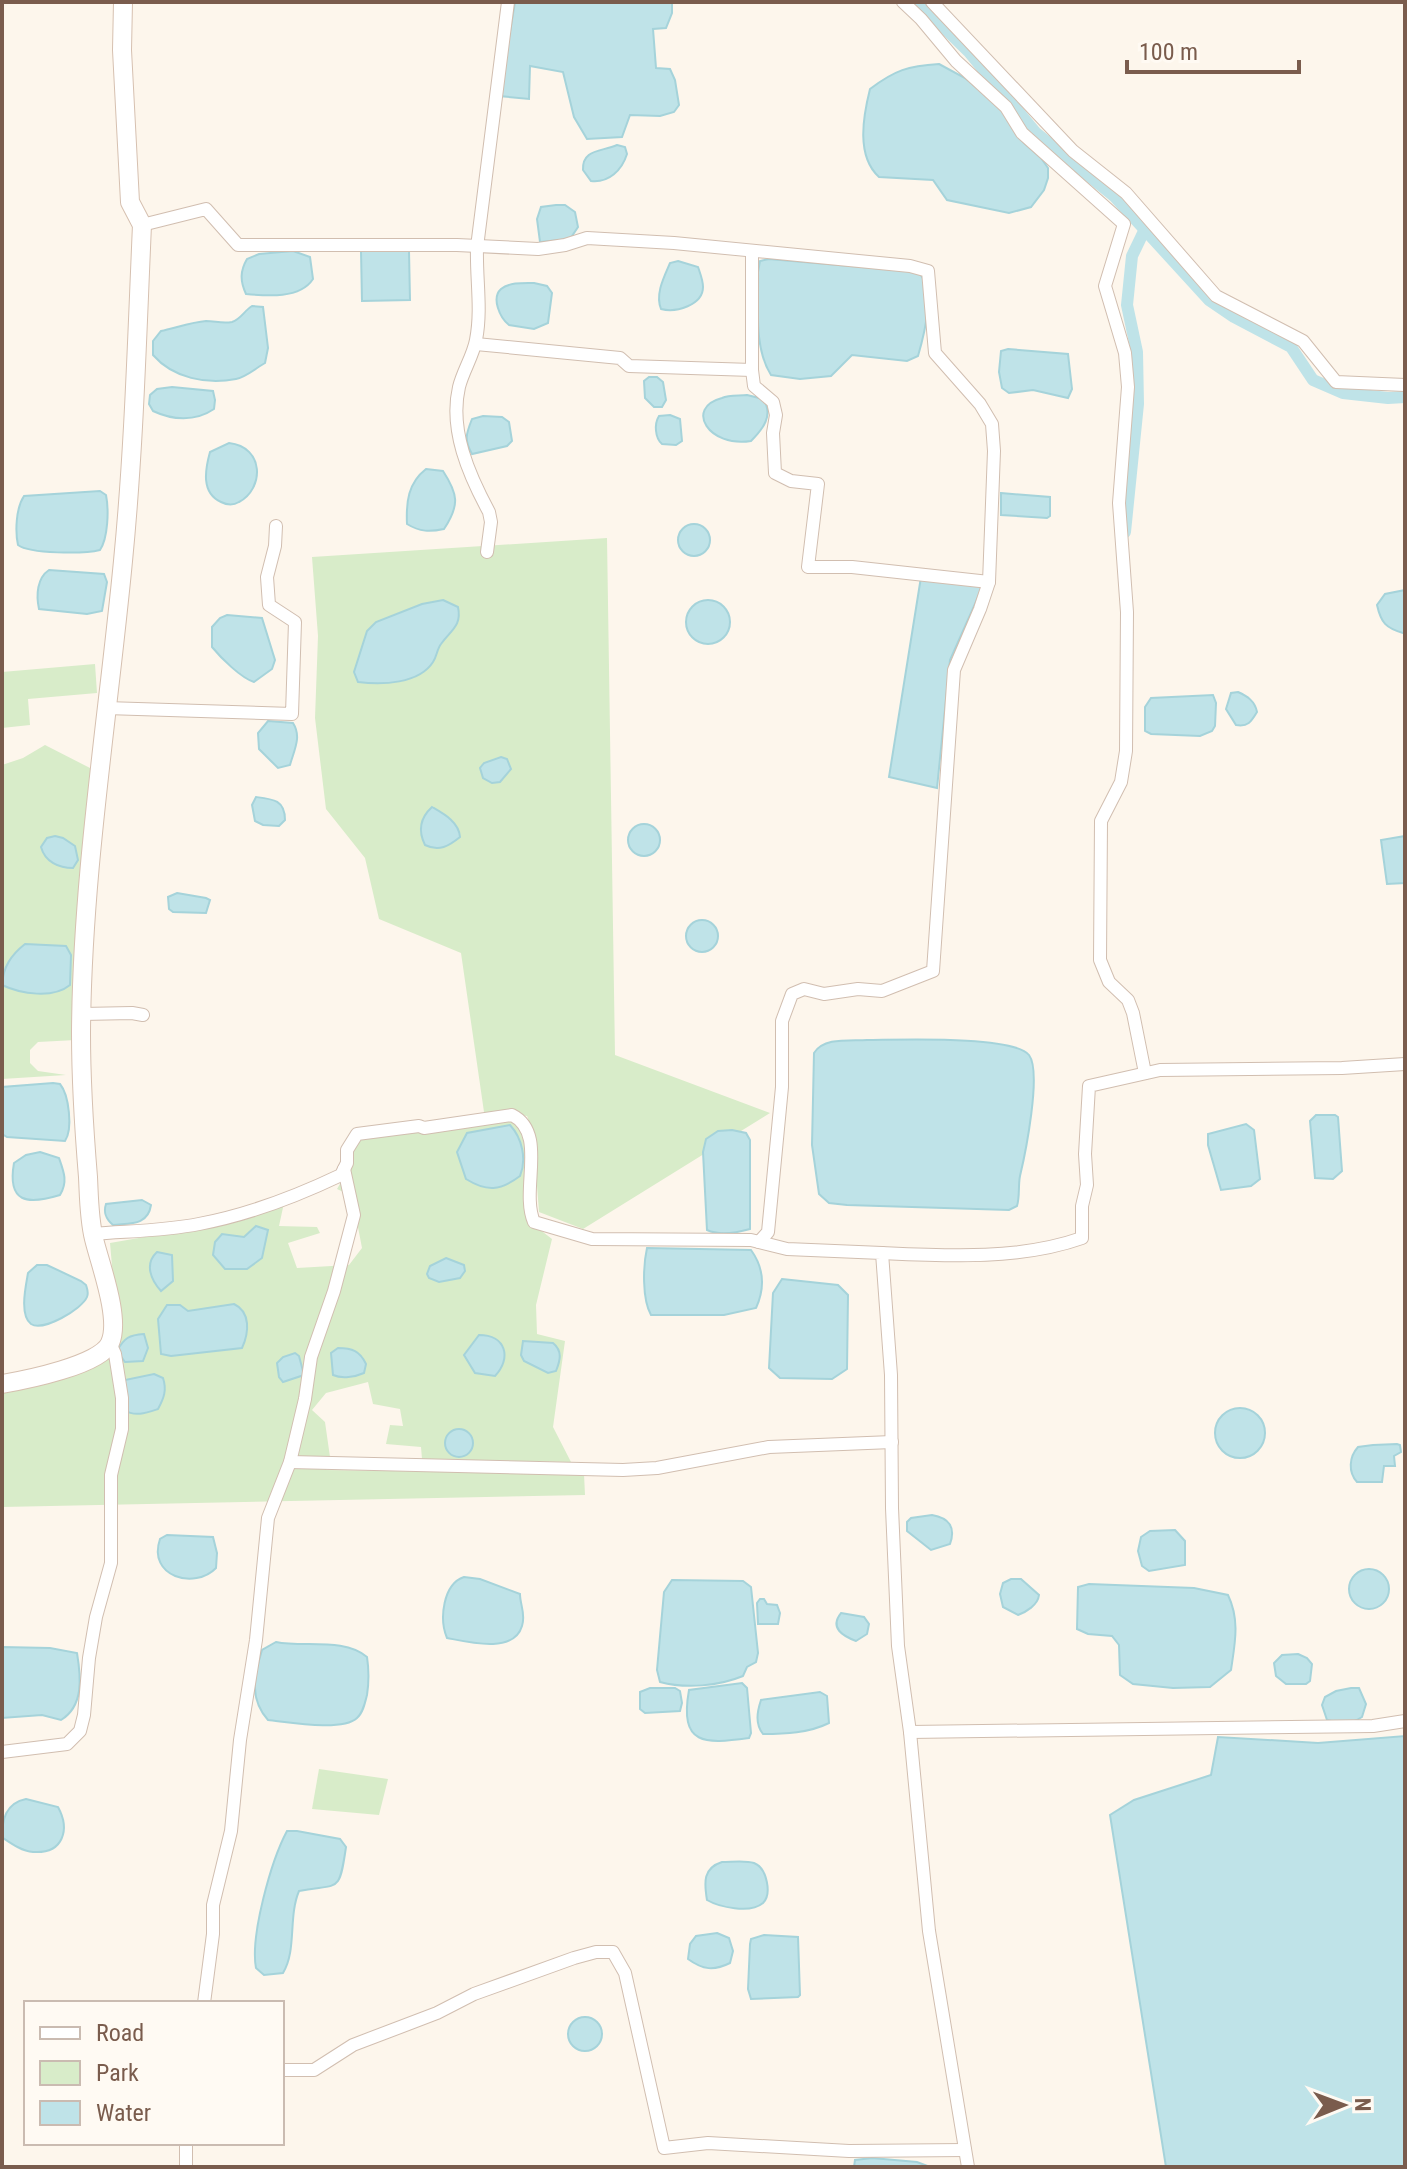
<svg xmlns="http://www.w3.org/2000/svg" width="1407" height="2169" viewBox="0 0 1407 2169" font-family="'Roboto Condensed',sans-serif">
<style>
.green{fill:#d8ecc9}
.water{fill:#bfe3e8;stroke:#a5d3da;stroke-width:2}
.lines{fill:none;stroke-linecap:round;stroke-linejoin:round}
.canal{stroke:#bfe3e8;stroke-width:12}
.street-casing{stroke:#d1beb0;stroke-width:14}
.secondary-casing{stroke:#d6c0b0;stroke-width:20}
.street{stroke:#fff;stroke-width:12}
.secondary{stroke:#fff;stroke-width:18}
</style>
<rect width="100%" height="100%" fill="#fdf6ec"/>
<!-- green -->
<g class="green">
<path d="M607,538L615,1055L770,1113L583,1229L539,1212L533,1133L527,1116L484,1112L461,953L379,919L365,858L326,809L315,718L318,636L312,557Z"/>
<path d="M95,664L97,693L28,699L30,725L2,728V672Z"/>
<path d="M45,745L90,768L94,777L76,1040L38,1042L30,1050V1063L38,1071L66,1075L2,1079V765L23,758Z"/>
<path d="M513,1121L525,1128L530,1222L552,1239L536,1305L537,1334L565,1341L553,1427L571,1462L422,1459L421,1447L386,1444L390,1425L403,1426L400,1409L373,1404L368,1382L326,1393L312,1410L325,1422L331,1464L326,1470L584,1474L585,1495L2,1507V1392L29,1385L118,1334L110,1243L190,1229L284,1203L279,1226L317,1227L320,1233L288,1243L297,1268L349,1265L362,1248L352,1196L337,1189L347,1172L355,1147L361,1139Z"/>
<path d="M319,1769L388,1779L379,1815L312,1809Z"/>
</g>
<!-- water -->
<g class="water">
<path d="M515,2H672V13L666,28L653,29L656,68L670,69L675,80L679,105L674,112L660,116L630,115L622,137L587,139L574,117L563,72L530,66L529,99L499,96Z"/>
<path d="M939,64L965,78L1004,110L1023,142L1041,158L1048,168V178L1044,190L1031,207L1009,213L947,200L933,180L879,177C856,156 863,117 870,89C895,70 908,66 939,64Z"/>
<path d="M617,145L625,147L627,154C622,170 609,183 591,181L583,170C582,149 601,152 617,145Z"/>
<path d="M556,205H565L575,212L578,227L570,239L540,242L537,219L541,207Z"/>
<path d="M406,248L409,251L410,300L362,301L361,251L363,249Z"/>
<path d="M293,251L310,257L313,279C300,299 267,296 246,294C240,281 240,271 247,259L259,254Z"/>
<path d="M769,259L919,272C935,293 925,332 918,356L907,361L852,355L831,376L800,379L771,375C753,347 759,304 758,272L760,261Z"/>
<path d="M678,261L698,267C700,273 703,280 703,287C703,305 676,313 661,309C655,294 664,277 670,263Z"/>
<path d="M534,283L547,286L552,293L548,323L534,329L509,325C500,318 491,298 501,289C509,282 525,283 534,283Z"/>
<path d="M252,306L263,307L268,348L265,363C256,368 246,377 236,379C207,385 173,378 153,355V341L161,331C175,328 192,322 206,321C215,321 222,324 232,322C241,319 244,311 252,306Z"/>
<path d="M1008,349L1068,354L1072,389L1068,398L1033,390L1009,393L1002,388L999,372L1001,351Z"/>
<path d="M649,377H657L663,382L666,400L662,407H654L645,398L644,381Z"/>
<path d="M172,387L213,391L215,400L214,409C195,422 172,420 153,411L149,404L150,395L157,389Z"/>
<path d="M747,395L763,399C774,415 763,429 751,441C709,448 684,408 722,398C729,395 739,396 747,395Z"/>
<path d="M670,415L680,419L682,441L676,445L662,444C655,438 654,424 659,416Z"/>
<path d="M483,416L502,417L509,422L512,441L507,446L472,454C464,440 466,434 472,419Z"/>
<path d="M229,443C265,447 264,489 239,502C234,505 227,505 221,502C201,493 205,470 210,452Z"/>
<path d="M426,469L443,471C458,494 460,505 444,529C430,532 420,532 407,524C406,502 408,483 426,469Z"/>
<path d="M100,491L106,495C109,510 108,538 100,550C84,554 30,554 18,545C15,531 16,508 24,496Z"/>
<path d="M1001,493L1050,497V516L1047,518L1001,515Z"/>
<circle cx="694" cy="540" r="16"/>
<path d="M49,570L104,574L107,582L102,611L87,614L39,609C36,595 37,578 49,570Z"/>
<path d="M921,577L983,586L950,660L937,788L889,777Z"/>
<path d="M1405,590V633H1403C1386,628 1381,623 1377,605L1385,594Z"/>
<path d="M443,600L458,607C462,626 451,630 441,644C437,649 437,656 433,662C419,684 382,685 358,682L354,672L367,631L376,622L422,604Z"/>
<circle cx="708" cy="622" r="22"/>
<path d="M227,615L262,618L275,660L272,669L254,682C241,678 221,658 212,647V627L220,618Z"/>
<path d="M1238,692C1247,696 1255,701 1257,712C1251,722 1248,727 1236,725L1226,709L1231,693Z"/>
<path d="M1213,695L1216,703L1215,726L1212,731L1200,736L1151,734L1145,731V707L1151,698Z"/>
<path d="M268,721L293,723C302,737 294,750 290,765L278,768L259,749L258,733Z"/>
<path d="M501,757L507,759L511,769L500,782L492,783L483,778L480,768L484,763Z"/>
<path d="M256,797C273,799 285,800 285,820L279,826L263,825L255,821L252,805Z"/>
<path d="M432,807C444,814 459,822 460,837C449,846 439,852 425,845C418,831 420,818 432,807Z"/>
<circle cx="644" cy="840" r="16"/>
<path d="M55,836L63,838L75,846L78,860L73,868C59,868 45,862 41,847L47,838Z"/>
<path d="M1405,836V883L1387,884L1381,840Z"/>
<path d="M177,893L206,898L210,900L206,913L173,912L169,909L168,897Z"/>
<circle cx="702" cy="936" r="16"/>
<path d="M25,944L66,946L71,955L70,985C53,999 21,994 2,985C3,967 11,955 25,944Z"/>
<path d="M867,1040C896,1040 1013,1035 1029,1055C1042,1072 1025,1155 1020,1176C1018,1186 1020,1196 1017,1206L1009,1210L847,1205L829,1203L819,1194L812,1145L814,1053C824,1037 849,1041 867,1040Z"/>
<path d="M53,1083L60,1084C69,1095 73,1129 65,1141L7,1137L2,1134V1087Z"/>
<path d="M1316,1115H1335L1338,1117L1342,1171L1333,1179L1315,1178L1310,1121Z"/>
<path d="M1246,1124L1254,1130L1260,1179L1251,1186L1221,1190L1208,1145V1134Z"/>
<path d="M510,1125C522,1138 527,1159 520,1176C500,1191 487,1192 466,1179L457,1152L467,1133Z"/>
<path d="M732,1130L746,1133L750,1140V1229C736,1233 720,1236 707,1230L703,1152L706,1139L718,1131Z"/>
<path d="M40,1152L59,1158C64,1172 68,1182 60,1195C27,1205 7,1203 14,1163L26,1155Z"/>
<path d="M142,1200L151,1205C148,1226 129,1223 113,1225C106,1219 103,1213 106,1204Z"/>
<path d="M256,1226L268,1230L262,1258L247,1269H225L213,1255L215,1242L222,1234L244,1237Z"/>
<path d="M647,1248L751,1250C764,1268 765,1288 756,1308L724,1315H651C642,1299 643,1266 647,1248Z"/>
<path d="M157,1252L172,1255L173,1281L161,1291C151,1280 144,1264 157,1252Z"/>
<path d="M446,1258L464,1265L465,1271L460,1278L439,1282L429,1278L427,1274L430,1266Z"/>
<path d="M37,1265H47L81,1281L86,1285C87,1289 89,1292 87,1297C82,1309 43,1332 31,1324C19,1315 26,1285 28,1273Z"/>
<path d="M782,1279L838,1285L848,1295L847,1369L832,1379L780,1378L769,1368L773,1293Z"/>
<path d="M234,1304C251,1312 249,1333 242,1348L171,1356L161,1354L158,1319L167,1305H180L188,1311Z"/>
<path d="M144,1334L148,1348L143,1361L125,1362L117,1351C124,1338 129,1335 144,1334Z"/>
<path d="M479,1335C506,1335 512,1358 495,1376L475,1373L464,1355Z"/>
<path d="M523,1341L553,1343C563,1351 560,1361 556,1371L548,1373L524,1361L521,1355Z"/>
<path d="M338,1348C352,1348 360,1351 366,1364L364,1373C355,1377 342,1379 333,1375L331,1353Z"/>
<path d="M295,1353L299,1356L304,1375L283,1382L279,1377L277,1363L283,1357Z"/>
<path d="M154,1374L163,1378C167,1390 164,1398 158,1409C146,1413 135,1417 124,1410L125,1380Z"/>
<circle cx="1240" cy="1433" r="25"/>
<circle cx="459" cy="1443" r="14"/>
<path d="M1373,1445L1397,1444L1400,1445L1401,1452L1394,1456L1395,1466H1384L1382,1482H1357C1348,1472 1349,1457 1358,1447Z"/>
<path d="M932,1515C949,1518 956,1527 950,1544L931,1550L907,1531V1522L911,1518Z"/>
<path d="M1175,1530L1185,1541V1565L1149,1571L1142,1566L1138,1551L1141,1537L1150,1531Z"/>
<path d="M167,1535L213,1537L217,1553L216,1568C195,1590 147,1577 160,1539Z"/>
<circle cx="1369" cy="1589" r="20"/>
<path d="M464,1577L480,1579L520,1594C520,1605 526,1614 522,1626C514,1654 468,1642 447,1638C439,1619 443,1584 464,1577Z"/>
<path d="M1011,1579H1021L1039,1595C1038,1605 1026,1612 1018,1615L1003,1607L1000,1594L1003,1583Z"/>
<path d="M672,1580L743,1581L751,1587L758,1653L756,1662L747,1667L743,1676C719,1686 686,1689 660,1682L657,1670L664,1592Z"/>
<path d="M1089,1584L1194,1588L1228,1595C1240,1620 1235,1643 1231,1670L1210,1687L1173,1688L1133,1684L1120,1675L1119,1645L1112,1636L1088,1634L1077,1629L1078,1587Z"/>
<path d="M760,1599H764L767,1604L777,1605L780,1613L778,1624H758L757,1603Z"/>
<path d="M841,1613L864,1617L869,1624L867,1634L856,1641C843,1636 829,1628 841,1613Z"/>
<path d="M276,1642C303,1648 344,1637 367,1657C369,1670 369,1682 367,1695C365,1703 363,1713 357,1718C342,1732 288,1722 268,1720C249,1699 254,1676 262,1650Z"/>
<path d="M2,1647L50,1648L77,1653C81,1677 84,1706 61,1720L42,1715L2,1718Z"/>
<path d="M1298,1654L1307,1658L1312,1664L1310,1681L1306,1684H1286L1276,1676L1274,1663L1282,1655Z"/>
<path d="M742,1683L747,1688L751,1733L749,1738C705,1744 679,1746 689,1690Z"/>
<path d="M650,1688H675L680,1691L682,1703L680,1711L645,1713L640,1709V1692Z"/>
<path d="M1351,1688H1359L1366,1704L1362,1717C1352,1724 1338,1723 1327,1720L1322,1705L1325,1697L1336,1691Z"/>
<path d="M820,1692L827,1696L829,1723C809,1733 785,1734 763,1734C755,1724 757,1712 761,1700Z"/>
<path d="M1405,1736V2167H1166L1110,1815L1134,1800L1211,1775L1218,1737L1318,1743Z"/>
<path d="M26,1799L58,1807C70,1829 64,1854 33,1852C22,1851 12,1844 3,1838C1,1820 6,1803 26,1799Z"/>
<path d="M287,1831H297L340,1839L346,1847C339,1895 339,1883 299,1891C288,1917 297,1950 283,1973L264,1975L256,1968C250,1936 271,1861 287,1831Z"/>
<path d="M722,1862C732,1862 745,1860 754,1863C767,1868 772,1894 763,1903C750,1914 719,1907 707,1900C704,1882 703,1868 722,1862Z"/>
<path d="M717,1933L729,1938L733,1951L730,1963C714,1971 703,1970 688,1959L690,1944L696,1936Z"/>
<path d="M764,1935L798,1937L800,1995L798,1997L751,1999L748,1989L750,1944L751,1939Z"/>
<circle cx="585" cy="2034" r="17"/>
<path d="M872,2158L917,2162L930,2167H854L855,2160Z"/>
</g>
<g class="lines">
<!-- canal -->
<g class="canal">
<path d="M918,2L969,52L1036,133L1114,196L1209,300L1234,317L1291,347L1313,380L1343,393L1388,398L1405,397"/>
<path d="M1125,532L1138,404L1137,352L1127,305L1132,256L1145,229"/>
</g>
<defs>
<g id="street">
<path d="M903,2L921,19L956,61L1006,107L1022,133L1124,224L1105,286L1125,353L1128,387L1119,503L1127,612L1126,751L1121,782L1101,821L1100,960L1109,982L1128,1000L1133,1013L1145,1073"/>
<path d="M932,2L1073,151L1126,193L1216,296L1303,341L1336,382L1405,385"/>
<path d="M142,225L206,209L238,245H457L538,249L565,245L587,238L674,243L910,266L928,271L935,353L980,404L992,424L994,451L989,582L980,609L954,670L933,971L882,991L858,989L824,994L804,989L792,994L782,1021V1087L768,1232L759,1242"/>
<path d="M752,252V370L754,386L773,402L776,415L773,433L775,473L791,481L818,484L808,567H852L989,582"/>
<path d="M476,344L620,358L629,366L752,370"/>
<path d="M487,552L491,522L489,512C469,475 449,430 459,387C463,371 473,356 476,340C482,309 476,279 477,247L508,2"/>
<path d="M106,708L292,714L295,622L269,605L267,577L275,546L276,526"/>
<path d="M82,1014L132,1013L143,1015"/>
<path d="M93,1234C128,1231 164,1231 199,1224C247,1215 297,1196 341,1175L347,1163V1150L357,1134L419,1126L424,1128L512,1115C548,1133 520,1190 534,1222L592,1239L751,1240L787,1249L882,1253L891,1375L892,1508L898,1646L910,1732L929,1931L968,2167"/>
<path d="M882,1253C947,1256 1020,1260 1082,1238V1206L1087,1185L1085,1154L1089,1086L1160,1070L1342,1068L1405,1064"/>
<path d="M290,1462L623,1470L657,1468L769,1447L892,1442"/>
<path d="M910,1732L1373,1726L1405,1721"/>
<path d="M2,1752L67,1744L80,1731L84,1715L89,1658L96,1617L111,1563V1475L122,1429V1398L115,1354L110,1343"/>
<path d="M204,2003L213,1934V1905L231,1831L240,1740L256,1640L268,1518L290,1462L305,1399L311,1357L334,1291L354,1215L344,1169"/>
<path d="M282,2070H314L353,2045L437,2013L474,1994L574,1958L596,1952H613L625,1973L664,2148L708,2143L849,2151L965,2150"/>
<path d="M186,2167V2143"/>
</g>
<path id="secondary" d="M2,1384C25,1380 101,1365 110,1343C121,1319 100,1264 94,1239C89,1219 89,1197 88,1177C84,1129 81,1081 81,1033C82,875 108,718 123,561C134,449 137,337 142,225L130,202L122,50L123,2"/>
</defs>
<!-- street casing -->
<use href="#street" class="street-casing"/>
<!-- secondary casing -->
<use href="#secondary" class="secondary-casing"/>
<!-- street -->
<use href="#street" class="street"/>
<!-- secondary -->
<use href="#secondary" class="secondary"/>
</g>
<!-- border -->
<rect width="1407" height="2169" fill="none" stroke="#7a5c4d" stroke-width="8"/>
<!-- legend -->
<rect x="24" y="2001" width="260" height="144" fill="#fffaf3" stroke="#cabbb1" stroke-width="2"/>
<rect x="40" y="2027" width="40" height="12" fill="#ffffff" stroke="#cabbb1" stroke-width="2"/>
<text x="96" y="2041" font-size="24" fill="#7a5c4d">Road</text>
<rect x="40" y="2061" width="40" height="24" fill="#d8ecc9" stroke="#cabbb1" stroke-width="2"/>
<text x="96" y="2081" font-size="24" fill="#7a5c4d">Park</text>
<rect x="40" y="2101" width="40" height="24" fill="#bfe3e8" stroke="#cabbb1" stroke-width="2"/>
<text x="96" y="2121" font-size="24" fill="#7a5c4d">Water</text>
<!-- north arrow -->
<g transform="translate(1343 2105) rotate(89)" stroke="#fffaf3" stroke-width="6" paint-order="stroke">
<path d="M0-6L14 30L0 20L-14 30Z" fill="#7a5c4d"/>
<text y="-12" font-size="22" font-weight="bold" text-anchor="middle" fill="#7a5c4d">N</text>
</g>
<!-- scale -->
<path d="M1127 60v12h172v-12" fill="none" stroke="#7a5c4d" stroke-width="4"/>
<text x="1139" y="60" font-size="24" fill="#7a5c4d" stroke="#fffaf3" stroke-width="6" paint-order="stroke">100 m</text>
</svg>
